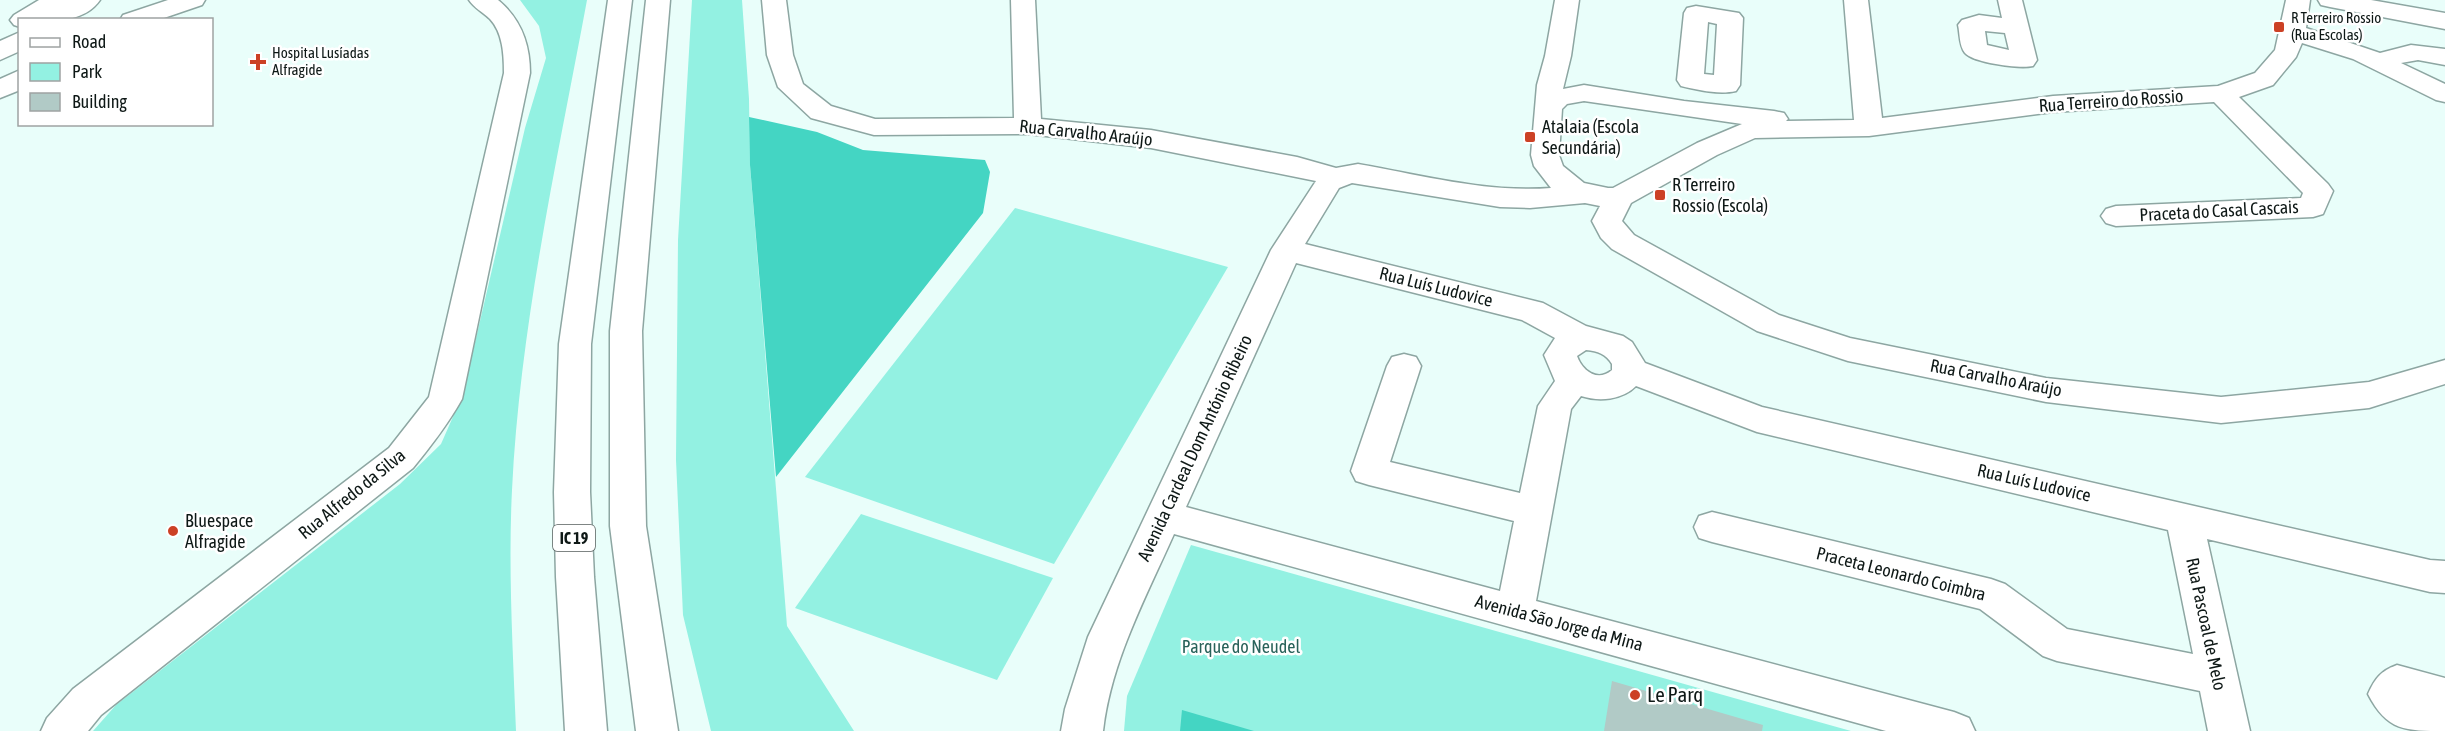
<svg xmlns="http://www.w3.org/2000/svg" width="2445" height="731" viewBox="0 0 2445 731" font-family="'Asap Condensed',sans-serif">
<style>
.green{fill:#93f1e2}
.forest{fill:#44d5c3}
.building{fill:#b1cac6}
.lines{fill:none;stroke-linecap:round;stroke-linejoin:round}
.minor-casing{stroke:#8da6a2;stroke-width:3}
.highway-casing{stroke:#8da6a2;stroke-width:3}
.minor{fill:#fff;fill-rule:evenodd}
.highway{fill:#fff;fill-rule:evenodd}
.poi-dot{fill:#cc4125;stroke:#fff;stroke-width:2}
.labels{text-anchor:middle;stroke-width:5;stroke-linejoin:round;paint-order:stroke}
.far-poi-label{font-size:15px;fill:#0e1816;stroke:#fff;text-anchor:start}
.shield{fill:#fff;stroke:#565d5c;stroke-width:1.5}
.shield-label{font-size:16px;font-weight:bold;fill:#0e1816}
.street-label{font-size:18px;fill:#0e1816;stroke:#fff}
.poi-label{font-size:18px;fill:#0e1816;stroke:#fff;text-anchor:start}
.park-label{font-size:18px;fill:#28625a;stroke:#fff}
.near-poi-label{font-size:21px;fill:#0e1816;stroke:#fff;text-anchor:start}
</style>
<rect width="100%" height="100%" fill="#e9fefa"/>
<!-- green -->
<g class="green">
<path d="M520,0H587C557,162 520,325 512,490C508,570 513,651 516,731H93L116,705L400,484L441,444L463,394L525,128L546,58L539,26Z"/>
<path d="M692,0H742L749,99L750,165L787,626L854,731H711L683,615L676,460L678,240Z"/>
<path d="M1015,208L1228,267L1054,564L805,477Z"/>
<path d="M861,514L1053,578L997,680L795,608Z"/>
<path d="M1191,545L1851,731H1124L1127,696Z"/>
</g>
<!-- forest -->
<g class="forest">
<path d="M749,117L817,132L863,150L985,160L990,172L983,213L776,477L750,165Z"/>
<path d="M1182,710L1254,731H1180Z"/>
</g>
<!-- building -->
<path class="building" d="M1612,681L1763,725L1762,731H1604Z"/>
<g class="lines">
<defs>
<g id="minor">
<path d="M168,0H205L202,5L158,20H120L123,15Z"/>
<path d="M469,0H498C521,19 530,44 530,73L462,399C448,424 431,446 413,468L101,715L88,731H41L47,718L73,689L389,448L429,397L504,73C504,55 503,33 490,19C483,12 474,8 469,0Z"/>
<path d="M762,0H786L793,55L803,84L831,106L875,119L1014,118L1011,0H1035L1041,119L1151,130L1297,157L1336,168L1358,164C1421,175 1487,193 1551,188L1534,166L1531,155L1537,85L1545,56L1555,0H1579L1571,56L1563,89L1584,85L1684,101L1774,111L1784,113L1788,119L1786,121L1854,120L1844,0H1868L1882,118L2053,96L2218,86L2255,73L2275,50L2286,0H2310L2306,28L2380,53L2411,45L2445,49V65L2418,60L2401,63L2445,84V102L2436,100L2353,59L2302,43L2296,57L2273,85L2239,97L2328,184L2333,191L2323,214L2313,217L2116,226L2106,223L2101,216L2106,209L2116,206L2301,198L2303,193L2214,102L2053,112L1869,136L1755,138L1717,155L1631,203L1622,221L1634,235L1779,315L1850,338L2046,378L2221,397L2369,382L2445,360V384L2369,408L2221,423L2046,402L1848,361L1757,331L1612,249L1601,238L1592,221L1600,206L1585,203L1530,208L1500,207L1352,183L1339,188L1305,244L1543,303L1586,326L1623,336L1632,342L1645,363L1762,407L2430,560L2445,561V593L2430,592L2207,539L2250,731H2208L2200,691L2057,661L2043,656L1980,609L1712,542L1699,538L1694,527L1699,516L1712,512L1991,579L2005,584L2067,629L2193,654L2168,530L1757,432L1636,386C1622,400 1599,402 1581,396L1571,409L1536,601L1954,712L1969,718L1975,731H1886L1174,534C1146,597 1111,661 1103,731H1061L1065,709L1088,637L1271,250L1316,181L1151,148L1028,134L874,135L811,118L778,87L767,55ZM1584,101L1742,124L1697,143L1613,188H1608L1584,183L1563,166L1559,155L1562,109L1567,104ZM1296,263L1522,320L1555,338L1544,355L1555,381L1538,406L1520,493L1390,462L1421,366L1416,357L1404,354L1392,357L1387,366L1351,471L1356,481L1369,485L1514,521L1500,591L1186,507ZM1586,350C1598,351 1606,354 1612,364V370C1597,383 1582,370 1577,356Z"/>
<path d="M1998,0H2022L2037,60L2033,66C2020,69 1974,63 1965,53C1959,46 1960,33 1958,25L1962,20L1979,15L2002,18ZM1985,31L2005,33L2009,50L1987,45Z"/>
<path d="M2318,0H2371L2445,13V29L2330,7L2321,5Z"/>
<path d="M1696,6L1739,13L1743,18L1740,85L1736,91C1719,95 1698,90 1681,86L1677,80L1684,13L1687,8ZM1708,22L1717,24L1714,75L1704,74Z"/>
<path d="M20,70V90L0,98V79Z"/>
<path d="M2397,665L2445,678V731C2405,731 2387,731 2368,694C2375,678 2381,671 2397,665Z"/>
</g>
<g id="highway">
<path d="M39,0H100C82,26 45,20 20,20V27L14,25L10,20L14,15Z"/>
<path d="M608,0H632L591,344L590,492L594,577L607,731H565L556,577L554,492L559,344Z"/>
<path d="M646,0H670L642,331L646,526L678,731H636L610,526V331Z"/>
<path d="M20,32V51L0,60V41Z"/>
</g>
</defs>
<!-- minor casing -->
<use href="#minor" class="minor-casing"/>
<!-- highway casing -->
<use href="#highway" class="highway-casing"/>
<!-- minor -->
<use href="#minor" class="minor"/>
<!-- highway -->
<use href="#highway" class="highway"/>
</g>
<!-- markers -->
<g class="poi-dot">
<rect x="2273" y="21" width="12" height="12" rx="3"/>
<path d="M255 53h6v6h6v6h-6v6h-6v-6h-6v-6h6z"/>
<rect x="1524" y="131" width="12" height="12" rx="3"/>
<rect x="1654" y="189" width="12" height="12" rx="3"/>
<circle cx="173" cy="531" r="6"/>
<circle cx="1635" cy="695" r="6"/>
</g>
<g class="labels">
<!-- far-poi labels -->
<g class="far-poi-label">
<text x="2291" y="23">R Terreiro Rossio<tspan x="2291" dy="17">(Rua Escolas)</tspan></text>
<text x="272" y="58">Hospital Lusíadas<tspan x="272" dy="17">Alfragide</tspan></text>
</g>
<!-- shield labels -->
<rect class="shield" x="553" y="525" width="42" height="26" rx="4.5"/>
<g class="shield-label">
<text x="574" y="544">IC 19</text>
</g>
<!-- street labels -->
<g class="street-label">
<text transform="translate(2111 101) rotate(-4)" y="6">Rua Terreiro do Rossio</text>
<text transform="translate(1086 133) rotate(6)" y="6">Rua Carvalho Araújo</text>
<text transform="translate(2219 211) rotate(-3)" y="6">Praceta do Casal Cascais</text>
<text transform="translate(1436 287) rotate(14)" y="6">Rua Luís Ludovice</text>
<text transform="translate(1996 378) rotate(11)" y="6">Rua Carvalho Araújo</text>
<text transform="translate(1195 448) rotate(-65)" y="6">Avenida Cardeal Dom António Ribeiro</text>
<text transform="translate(2034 483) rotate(13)" y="6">Rua Luís Ludovice</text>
<text transform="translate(352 494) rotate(-39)" y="6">Rua Alfredo da Silva</text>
<text transform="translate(1901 574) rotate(14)" y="6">Praceta Leonardo Coimbra</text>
<text transform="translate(1559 623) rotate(15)" y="6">Avenida São Jorge da Mina</text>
<text transform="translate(2206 624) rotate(78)" y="6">Rua Pascoal de Melo</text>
</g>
<!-- poi labels -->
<g class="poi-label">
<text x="1542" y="133">Atalaia (Escola<tspan x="1542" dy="21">Secundária)</tspan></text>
<text x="1672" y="191">R Terreiro<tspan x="1672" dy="21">Rossio (Escola)</tspan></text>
<text x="185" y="527">Bluespace<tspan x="185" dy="21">Alfragide</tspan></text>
</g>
<!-- park labels -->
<g class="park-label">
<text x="1241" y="653">Parque do Neudel</text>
</g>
<!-- near-poi labels -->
<g class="near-poi-label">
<text x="1647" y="702">Le Parq</text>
</g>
</g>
<!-- legend -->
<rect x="18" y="18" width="195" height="108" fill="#ffffff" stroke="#9fa3a2" stroke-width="1.5"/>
<rect x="30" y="38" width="30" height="9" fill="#ffffff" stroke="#9fa3a2" stroke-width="1.5"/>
<text x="72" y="48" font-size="18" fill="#0e1816">Road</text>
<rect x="30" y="63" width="30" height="18" fill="#93f1e2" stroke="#9fa3a2" stroke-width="1.5"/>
<text x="72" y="78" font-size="18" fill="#0e1816">Park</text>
<rect x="30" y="93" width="30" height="18" fill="#b1cac6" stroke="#9fa3a2" stroke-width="1.5"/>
<text x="72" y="108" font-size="18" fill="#0e1816">Building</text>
</svg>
